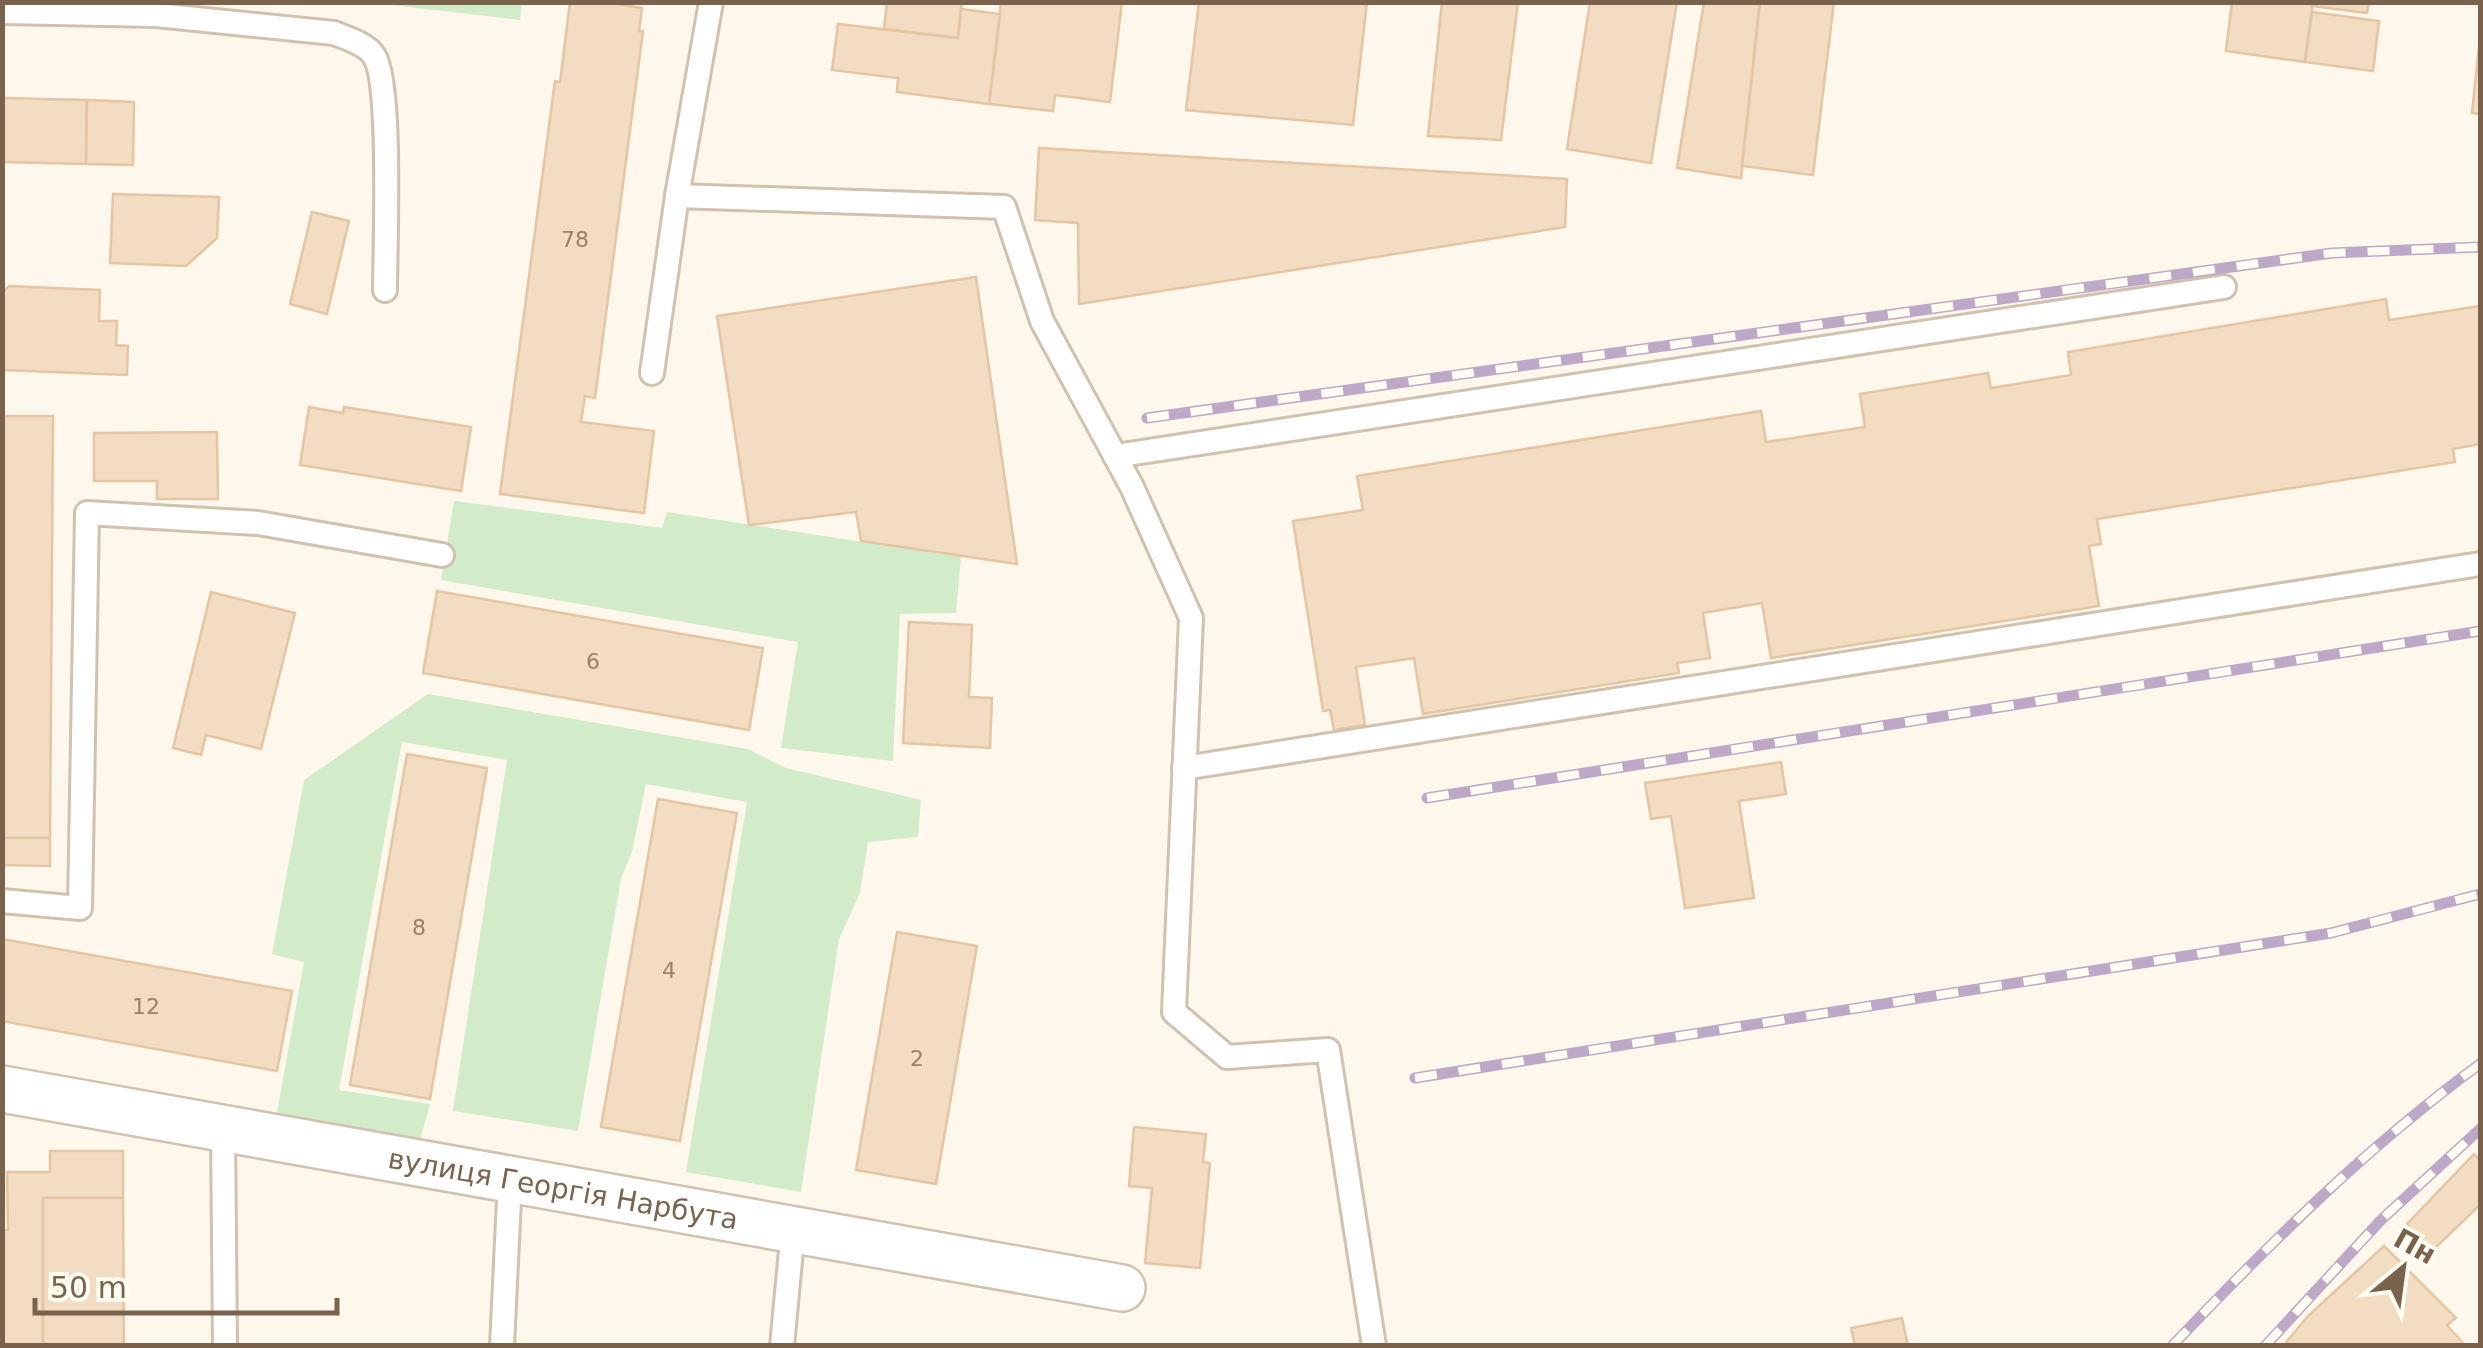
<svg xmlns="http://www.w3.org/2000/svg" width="2483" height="1348" viewBox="0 0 2483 1348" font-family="'DejaVu Sans',sans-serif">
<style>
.green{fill:#d2ebc8}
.building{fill:#f2dcc2;stroke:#e5c5a3;stroke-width:2.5}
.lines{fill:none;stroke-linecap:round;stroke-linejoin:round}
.service-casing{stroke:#d0c2af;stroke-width:28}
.minor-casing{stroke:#d0c2af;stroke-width:50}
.service{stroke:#fff;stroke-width:22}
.minor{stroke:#fff;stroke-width:45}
.rail-casing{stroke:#bea8c8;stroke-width:11}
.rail{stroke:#fffcf2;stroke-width:8;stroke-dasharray:22;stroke-linecap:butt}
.labels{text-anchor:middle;stroke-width:8;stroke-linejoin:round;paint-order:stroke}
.number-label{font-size:22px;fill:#97816a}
.street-label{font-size:28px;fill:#79634d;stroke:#fffcf2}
</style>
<rect width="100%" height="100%" fill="#fdf8eb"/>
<!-- green -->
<g class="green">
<path d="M374,3H522L520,20Z"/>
<path d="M454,501L662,528L667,512L961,557L956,613L900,614L893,761L781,748L798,642L441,580Z"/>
<path d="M428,694L748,749L786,768L921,800L918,837L868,842L860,893L839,939L801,1192L686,1172L747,802L646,784L632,852L621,879L578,1131L453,1111L507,760L402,742L339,1090L430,1104L420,1140L276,1118L304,962L272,954L304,780Z"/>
</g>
<!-- building -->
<g class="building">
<path d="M570,2H605L642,8L639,31H643L595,398L585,396L581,422L654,431L644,513L500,494L555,81L560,82Z"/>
<path d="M887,2H962L958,38L884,29Z"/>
<path d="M1001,2H1122L1110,102L1055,95L1053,111L989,104Z"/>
<path d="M1199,2H1367L1353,125L1186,110Z"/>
<path d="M1442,2H1518L1501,140L1428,136Z"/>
<path d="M1590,2H1677L1651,163L1567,149Z"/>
<path d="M1704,2H1760L1741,178L1677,168Z"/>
<path d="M1760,2H1834L1813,175L1742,166Z"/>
<path d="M2232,2H2313L2305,62L2226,51Z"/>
<path d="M2313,2H2369L2367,13L2312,6Z"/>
<path d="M961,9L1000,14L989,104L897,92L898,78L832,70L838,24L958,38Z"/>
<path d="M2312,12L2379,21L2373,71L2305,62Z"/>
<path d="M2480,37V114L2472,113Z"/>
<path d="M2,98L87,100L86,164L2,162Z"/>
<path d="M87,100L134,102L133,165L86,164Z"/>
<path d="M1039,148L1567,179L1565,227L1079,304L1078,223L1035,220Z"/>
<path d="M113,194L219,197L217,238L186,266L110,263Z"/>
<path d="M312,212L349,221L327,314L290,304Z"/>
<path d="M976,277L1017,564L861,541L856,512L749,525L717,316Z"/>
<path d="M9,286L100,290L99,321H117L116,345L128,346L127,375L2,370V293Z"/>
<path d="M2386,299L2389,320L2480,306V444L2453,449L2455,462L2097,519L2101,544L2089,546L2099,606L1771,658L1762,603L1703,613L1710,658L1677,663L1679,673L1423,714L1414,658L1356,667L1365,725L1334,730L1330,710L1323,711L1293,521L1363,510L1357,476L1761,411L1766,442L1865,427L1860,394L1988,373L1991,388L2071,375L2068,352Z"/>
<path d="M309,407L343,413L344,407L471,427L461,491L300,465Z"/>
<path d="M2,416H53L50,838H2Z"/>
<path d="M217,432L218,499H157V481H94V433Z"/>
<path d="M437,591L763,648L749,730L423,673Z"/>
<path d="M211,592L295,613L261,749L206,735L201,755L173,748Z"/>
<path d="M909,622L972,625L969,697L992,698L990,748L903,743Z"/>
<path d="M407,754L487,768L430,1099L350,1085Z"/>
<path d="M1781,762L1786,794L1739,801L1754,898L1685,908L1671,816L1651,819L1645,783Z"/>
<path d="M658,799L737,813L680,1141L601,1127Z"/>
<path d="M2,838H50V866L2,865Z"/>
<path d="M897,932L977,946L936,1184L856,1170Z"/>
<path d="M2,939L292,991L277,1071L2,1021Z"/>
<path d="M1134,1127L1206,1134L1203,1162L1210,1163L1200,1268L1145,1263L1152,1188L1129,1186Z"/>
<path d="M50,1151H123V1198H43V1346H2V1230H8L7,1172H50Z"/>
<path d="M2474,1154L2480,1161V1205L2432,1251L2407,1224Z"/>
<path d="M43,1198H123L124,1346H43Z"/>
<path d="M2384,1246L2456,1318L2447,1325L2463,1343L2461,1346H2283L2308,1316Z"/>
<path d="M1902,1318L1908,1346H1855L1851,1328Z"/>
</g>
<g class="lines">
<defs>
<g id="service">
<path d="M2,12L156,15L334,33C346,38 367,44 374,56C392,82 385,249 385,290"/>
<path d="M677,196L1004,207L1042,321L1132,487L1191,618L1174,1012L1227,1057L1328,1050L1374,1346"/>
<path d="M652,373L677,196L711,2"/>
<path d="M1115,456L2224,287"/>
<path d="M1184,768L2480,564"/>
<path d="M2,901L80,908L87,513L258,523L442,555"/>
<path d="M223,1128L225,1346"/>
<path d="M502,1346L510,1179"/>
<path d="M782,1346L793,1229"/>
</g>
<g id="minor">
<path id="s1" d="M2,1089L1122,1288"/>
</g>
</defs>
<!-- service casing -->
<use href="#service" class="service-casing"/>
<!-- minor casing -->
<use href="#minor" class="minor-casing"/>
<!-- service -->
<use href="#service" class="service"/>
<!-- minor -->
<use href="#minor" class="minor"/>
<defs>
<g id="rail">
<path d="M1147,418L2332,253L2480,247"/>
<path d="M1427,798L2480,631"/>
<path d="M1415,1078L2331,933L2480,894"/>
<path d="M2172,1346C2269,1244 2367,1147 2480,1064"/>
<path d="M2265,1346L2381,1220L2480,1129"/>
</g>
</defs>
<!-- rail casing -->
<use href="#rail" class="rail-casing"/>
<!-- rail -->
<use href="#rail" class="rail"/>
</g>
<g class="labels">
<!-- number labels -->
<g class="number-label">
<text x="575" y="247">78</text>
<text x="593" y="669">6</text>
<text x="419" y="935">8</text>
<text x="669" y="978">4</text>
<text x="146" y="1014">12</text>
<text x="917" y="1066">2</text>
</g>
<!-- street labels -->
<g class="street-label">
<text dy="10" stroke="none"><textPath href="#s1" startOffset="570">вулиця Георгія Нарбута</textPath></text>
</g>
</g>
<!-- border -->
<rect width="2483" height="1348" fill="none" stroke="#79634d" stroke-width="10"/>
<!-- north arrow -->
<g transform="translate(2403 1268) rotate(29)" stroke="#fffcf2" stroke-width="8" paint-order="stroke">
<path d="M0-8L18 38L0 25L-18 38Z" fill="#79634d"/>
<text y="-15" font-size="28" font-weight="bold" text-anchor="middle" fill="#79634d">Пн</text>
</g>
<!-- scale -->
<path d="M35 1298v15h302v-15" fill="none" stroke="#79634d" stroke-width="5"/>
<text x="50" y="1298" font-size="30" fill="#79634d" stroke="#fffcf2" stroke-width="8" paint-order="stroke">50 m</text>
</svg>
